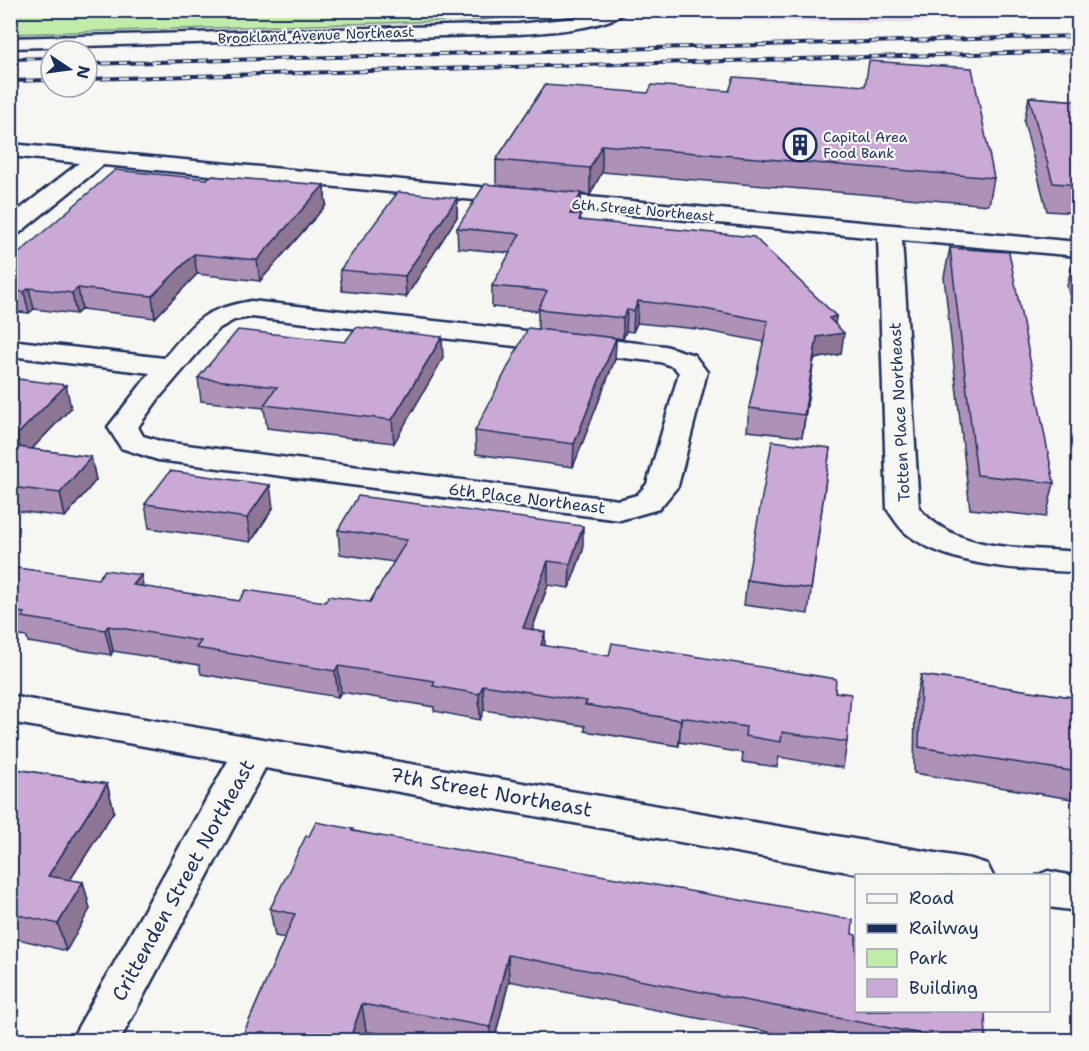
<svg xmlns="http://www.w3.org/2000/svg" width="1089" height="1051" viewBox="0 0 1089 1051" font-family="'Shantell Sans',sans-serif">
<style>
.built{fill:#e9dfe9}
.green{fill:#c1eca8;stroke:#6e8e83;stroke-width:1.5}
.lines{fill:none;stroke-linecap:round;stroke-linejoin:round}
.minor-casing{stroke:#1b2f5e;stroke-width:5}
.minor{fill:#f6f6f2;fill-rule:evenodd}
.rail-casing{stroke:#1b2f5e;stroke-width:4}
.rail{stroke:#f6f6f2;stroke-width:2;stroke-dasharray:8;stroke-linecap:butt}
.wall{fill:#ae91b6;stroke:#1b2f5e;stroke-width:1.5}
.shaded-wall{fill:#8d7694;stroke:#1b2f5e;stroke-width:1.5}
.building{fill:#caa9d4;stroke:#1b2f5e;stroke-width:1.5}
.labels{text-anchor:middle;stroke-width:4.5;stroke-linejoin:round;paint-order:stroke}
.far-street-label{font-size:14px;fill:#1b2f5e;stroke:#f6f6f2}
.far-poi-label{font-size:14px;fill:#1b2f5e;stroke:#f6f6f2;text-anchor:start}
.street-label{font-size:16px;fill:#1b2f5e;stroke:#f6f6f2}
.near-street-label{font-size:20px;fill:#1b2f5e;stroke:#f6f6f2}
</style>
<rect width="100%" height="100%" fill="#f6f6f2"/>
<filter id="ink" filterUnits="userSpaceOnUse"><feTurbulence type="fractalNoise" baseFrequency=".0167" numOctaves="2"/><feDisplacementMap in="SourceGraphic" scale="12" xChannelSelector="R" yChannelSelector="G"/><feConvolveMatrix kernelMatrix="1 2 1 2 8 2 1 2 1" color-interpolation-filters="sRGB"/></filter>
<g filter="url(#ink)">
<!-- built -->
<path class="built" d="M1078,10V17L887,23L720,20L709,11Z"/>
<!-- green -->
<path class="green" d="M10,11L11,10L566,11L481,20L11,34Z"/>
<g class="lines">
<defs>
<g id="minor">
<path d="M603,10H627C611,28 543,33 518,34L10,48V38L518,24L575,18Z"/>
<path d="M10,144L1078,242V256L902,240L919,508C957,553 1025,547 1078,552V572C1025,570 951,568 907,534C899,528 893,517 887,509L878,238L103,165L18,234L10,236V217L79,163L10,156Z"/>
<path d="M251,301L665,346L694,355L707,372L678,486L659,509L620,520L158,460L121,448L108,427L150,373L10,356V340L164,358C197,320 199,311 251,301ZM251,317L660,362L674,367L679,373L647,484L637,495L619,500L163,442L143,436L138,427L159,398L218,329L234,320Z"/>
<path d="M10,696L971,859L987,864L993,876H871L265,768L120,1040H71L228,761L10,722Z"/>
<path d="M1048,871L1078,877V911L1048,907V876H1036Z"/>
</g>
</defs>
<!-- minor casing -->
<use href="#minor" class="minor-casing"/>
<!-- minor -->
<use href="#minor" class="minor"/>
<defs>
<g id="rail">
<path d="M10,59L51,58"/>
<path d="M87,64L1078,36"/>
<path d="M87,79L1078,51"/>
<path d="M10,81L51,80"/>
</g>
</defs>
<!-- rail casing -->
<use href="#rail" class="rail-casing"/>
<!-- rail -->
<use href="#rail" class="rail"/>
</g>
<!-- wall -->
<g class="wall">
<path d="M545,85L994,178L989,205L602,172L590,195L581,194V212L580,215L581,220L836,316L835,324L841,354L814,359L802,437L747,431L749,408L764,342L697,329L637,323L633,332L626,331L623,339L616,338L615,359L573,467L476,454L475,431L538,329V311L492,307V286L510,253L458,248L457,228L496,185V160Z"/>
<path d="M1029,97L1078,101V213L1047,211L1024,122Z"/>
<path d="M207,179L324,185L326,205L260,281L197,274L155,318L82,309L76,314L34,309L29,313L10,311V261Z"/>
<path d="M457,198V217L406,297L342,291L340,270Z"/>
<path d="M950,248L1054,483L1046,517L970,509L944,277Z"/>
<path d="M1074,257H1078V330L1067,286Z"/>
<path d="M443,358L394,443L267,428L264,408L201,401L198,378Z"/>
<path d="M10,378L71,408L32,449L91,457L96,480L65,517L10,510Z"/>
<path d="M830,448L808,614L744,605L747,580Z"/>
<path d="M145,504L273,508L251,542L149,528Z"/>
<path d="M338,530L583,550L569,588L548,585L532,630L545,646L835,692L847,742L843,768L779,757L777,767L742,762L743,753L679,742V746L585,731V726L484,710L480,720L434,711V707L341,692L338,697L201,674L199,665L113,651L111,655L28,642L27,637L10,635V567L239,601L370,602L394,562L340,554Z"/>
<path d="M921,675L1078,698V800L914,773L915,701Z"/>
<path d="M10,768L107,784L114,811L70,880L83,882L90,909L66,951L10,937Z"/>
<path d="M353,829L354,831L852,934L986,1041H814L509,981L494,1041H421L366,1031L362,1041H222L243,1035L285,938L275,936L270,909L309,836Z"/>
</g>
<!-- shaded-wall -->
<g class="shaded-wall">
<path d="M602,145V172L590,195V168Z"/>
<path d="M324,185L326,205L260,281L257,260Z"/>
<path d="M581,193V212L570,234V214Z"/>
<path d="M457,198V217L406,297L405,276Z"/>
<path d="M194,254L197,274L155,318L152,296Z"/>
<path d="M29,288L34,309L29,313L24,292Z"/>
<path d="M78,288L82,309L76,314L72,293Z"/>
<path d="M638,301L637,323L633,332L634,311Z"/>
<path d="M627,310L626,331L623,339V318Z"/>
<path d="M836,316L834,334L844,333L841,354L814,359L802,437L817,337L829,318Z"/>
<path d="M442,337L443,358L394,443L392,420Z"/>
<path d="M616,338L615,359L573,467L574,444Z"/>
<path d="M66,385L71,408L23,458L17,435Z"/>
<path d="M91,457L96,480L65,517L60,493Z"/>
<path d="M270,485L273,508L251,542L247,518Z"/>
<path d="M583,526V550L569,588L570,564Z"/>
<path d="M548,561V585L523,654V628Z"/>
<path d="M141,575L146,600L133,585Z"/>
<path d="M108,626L113,651L111,655L105,630Z"/>
<path d="M545,632V657L541,645Z"/>
<path d="M338,666L341,692L338,697L335,671Z"/>
<path d="M483,685L484,710L480,720L479,694Z"/>
<path d="M681,717L679,742V746L681,720Z"/>
<path d="M107,784L114,811L56,902L48,876Z"/>
<path d="M83,882L90,909L66,951L58,924Z"/>
<path d="M508,955L509,981L494,1041H490V1027Z"/>
<path d="M362,1004L366,1031L362,1041H349Z"/>
</g>
<!-- building -->
<g class="building">
<path d="M869,61L972,68L994,178L602,145L590,168L496,160L545,85L648,93L652,85L729,91L734,77L865,86Z"/>
<path d="M1029,97L1078,101V185L1053,183Z"/>
<path d="M115,170L207,179L210,176L324,185L257,260L194,254L152,296L78,288L72,293L29,288L24,292L10,290V261Z"/>
<path d="M485,184L581,193L570,214L581,215L579,220L754,237L836,316L829,318L844,333L817,337L804,415L749,408L768,321L699,308L638,301L634,311L627,310L623,318L538,309L547,291L492,286L520,234L457,228Z"/>
<path d="M398,192L457,198L405,276L340,270Z"/>
<path d="M950,248L1009,252L1054,483L977,475Z"/>
<path d="M1074,257H1078V273Z"/>
<path d="M356,327L442,337L392,420L264,405L277,387L198,378L238,330L345,342Z"/>
<path d="M528,328L616,338L574,444L475,431Z"/>
<path d="M10,378L66,385L17,435L10,434Z"/>
<path d="M772,441L830,448L811,589L747,580Z"/>
<path d="M10,446L91,457L60,493L10,487Z"/>
<path d="M170,471L270,485L247,518L145,504Z"/>
<path d="M358,496L583,526L570,564L548,561L523,628L545,632L541,645L609,656L612,643L836,679L835,692L851,694L847,742L782,732L781,742L745,736L746,727L681,717V720L585,705L587,701L483,685L479,694L433,686L435,681L338,666L335,671L196,648L201,641L108,626L105,630L22,617L25,613L10,611V567L98,579L105,570L141,575L133,585L239,601L246,590L325,602L329,596L370,602L407,540L338,530Z"/>
<path d="M921,675L1078,698V772L919,747Z"/>
<path d="M10,768L107,784L48,876L83,882L58,924L10,913Z"/>
<path d="M316,822L353,829L352,831L853,920L852,934L856,935V1011H985L986,1041H958L508,955L490,1027L362,1004L349,1041H222L226,1031L243,1035L295,914L270,909L306,836H309Z"/>
</g>
</g>
<!-- icons -->
<defs>
<symbol id="building-ring" viewBox="-11 -11 22 22"><circle r="9.5" fill="#f6f6f2" stroke="#1b2f5e" stroke-width="1.5"/><path d="M-4-6H4V6H1V3H-1V6H-4ZM-2.5-4.3h1.7v1.8h-1.7ZM.8-4.3h1.7v1.8H.8ZM-2.5-1h1.7V.8h-1.7ZM.8-1h1.7V.8H.8Z" fill="#1b2f5e"/></symbol>
</defs>
<g fill-rule="evenodd">
<use href="#building-ring" x="781" y="126" width="38" height="38"/>
</g>
<g class="labels">
<!-- far-street labels -->
<g class="far-street-label">
<text transform="translate(316 35) rotate(-2)" y="5">Brookland Avenue Northeast</text>
<text transform="translate(643 210) rotate(5)" y="5">6th Street Northeast</text>
</g>
<!-- far-poi labels -->
<g class="far-poi-label">
<text x="823" y="142">Capital Area<tspan x="823" dy="16">Food Bank</tspan></text>
</g>
<!-- street labels -->
<g class="street-label">
<text transform="translate(899 412) rotate(-93)" y="6">Totten Place Northeast</text>
<text transform="translate(527 498) rotate(7)" y="6">6th Place Northeast</text>
</g>
<!-- near-street labels -->
<g class="near-street-label">
<text transform="translate(491 792) rotate(10)" y="7">7th Street Northeast</text>
<text transform="translate(183 880) rotate(-61)" y="7">Crittenden Street Northeast</text>
</g>
</g>
<!-- margin -->
<rect width="1089" height="1051" fill="none" stroke="#f6f6f2" stroke-width="36"/>
<rect x="18" y="18" width="1053" height="1015" fill="none" stroke="#1b2f5e" stroke-width="2" filter="url(#ink)"/>
<!-- legend -->
<rect x="855" y="874" width="195" height="138" fill="#f6f6f2" stroke="#9ea6b7" stroke-width="1.5"/>
<rect x="867" y="894" width="30" height="9" fill="#f6f6f2" stroke="#9ea6b7" stroke-width="1.5"/>
<text x="909" y="904" font-size="18" fill="#1b2f5e">Road</text>
<rect x="867" y="924" width="30" height="9" fill="#1b2f5e" stroke="#9ea6b7" stroke-width="1.5"/>
<text x="909" y="934" font-size="18" fill="#1b2f5e">Railway</text>
<rect x="867" y="949" width="30" height="18" fill="#c1eca8" stroke="#9ea6b7" stroke-width="1.5"/>
<text x="909" y="964" font-size="18" fill="#1b2f5e">Park</text>
<rect x="867" y="979" width="30" height="18" fill="#caa9d4" stroke="#9ea6b7" stroke-width="1.5"/>
<text x="909" y="994" font-size="18" fill="#1b2f5e">Building</text>
<!-- north arrow -->
<g transform="translate(69 69) rotate(103)"><circle r="28" fill="#f6f6f2" stroke="#9ea6b7" stroke-width="1.5"/>
<path d="M0-4.5L10 22L0 15L-10 22Z" fill="#1b2f5e"/>
<text y="-9" font-size="16" font-weight="bold" text-anchor="middle" fill="#1b2f5e">N</text>
</g>
</svg>
